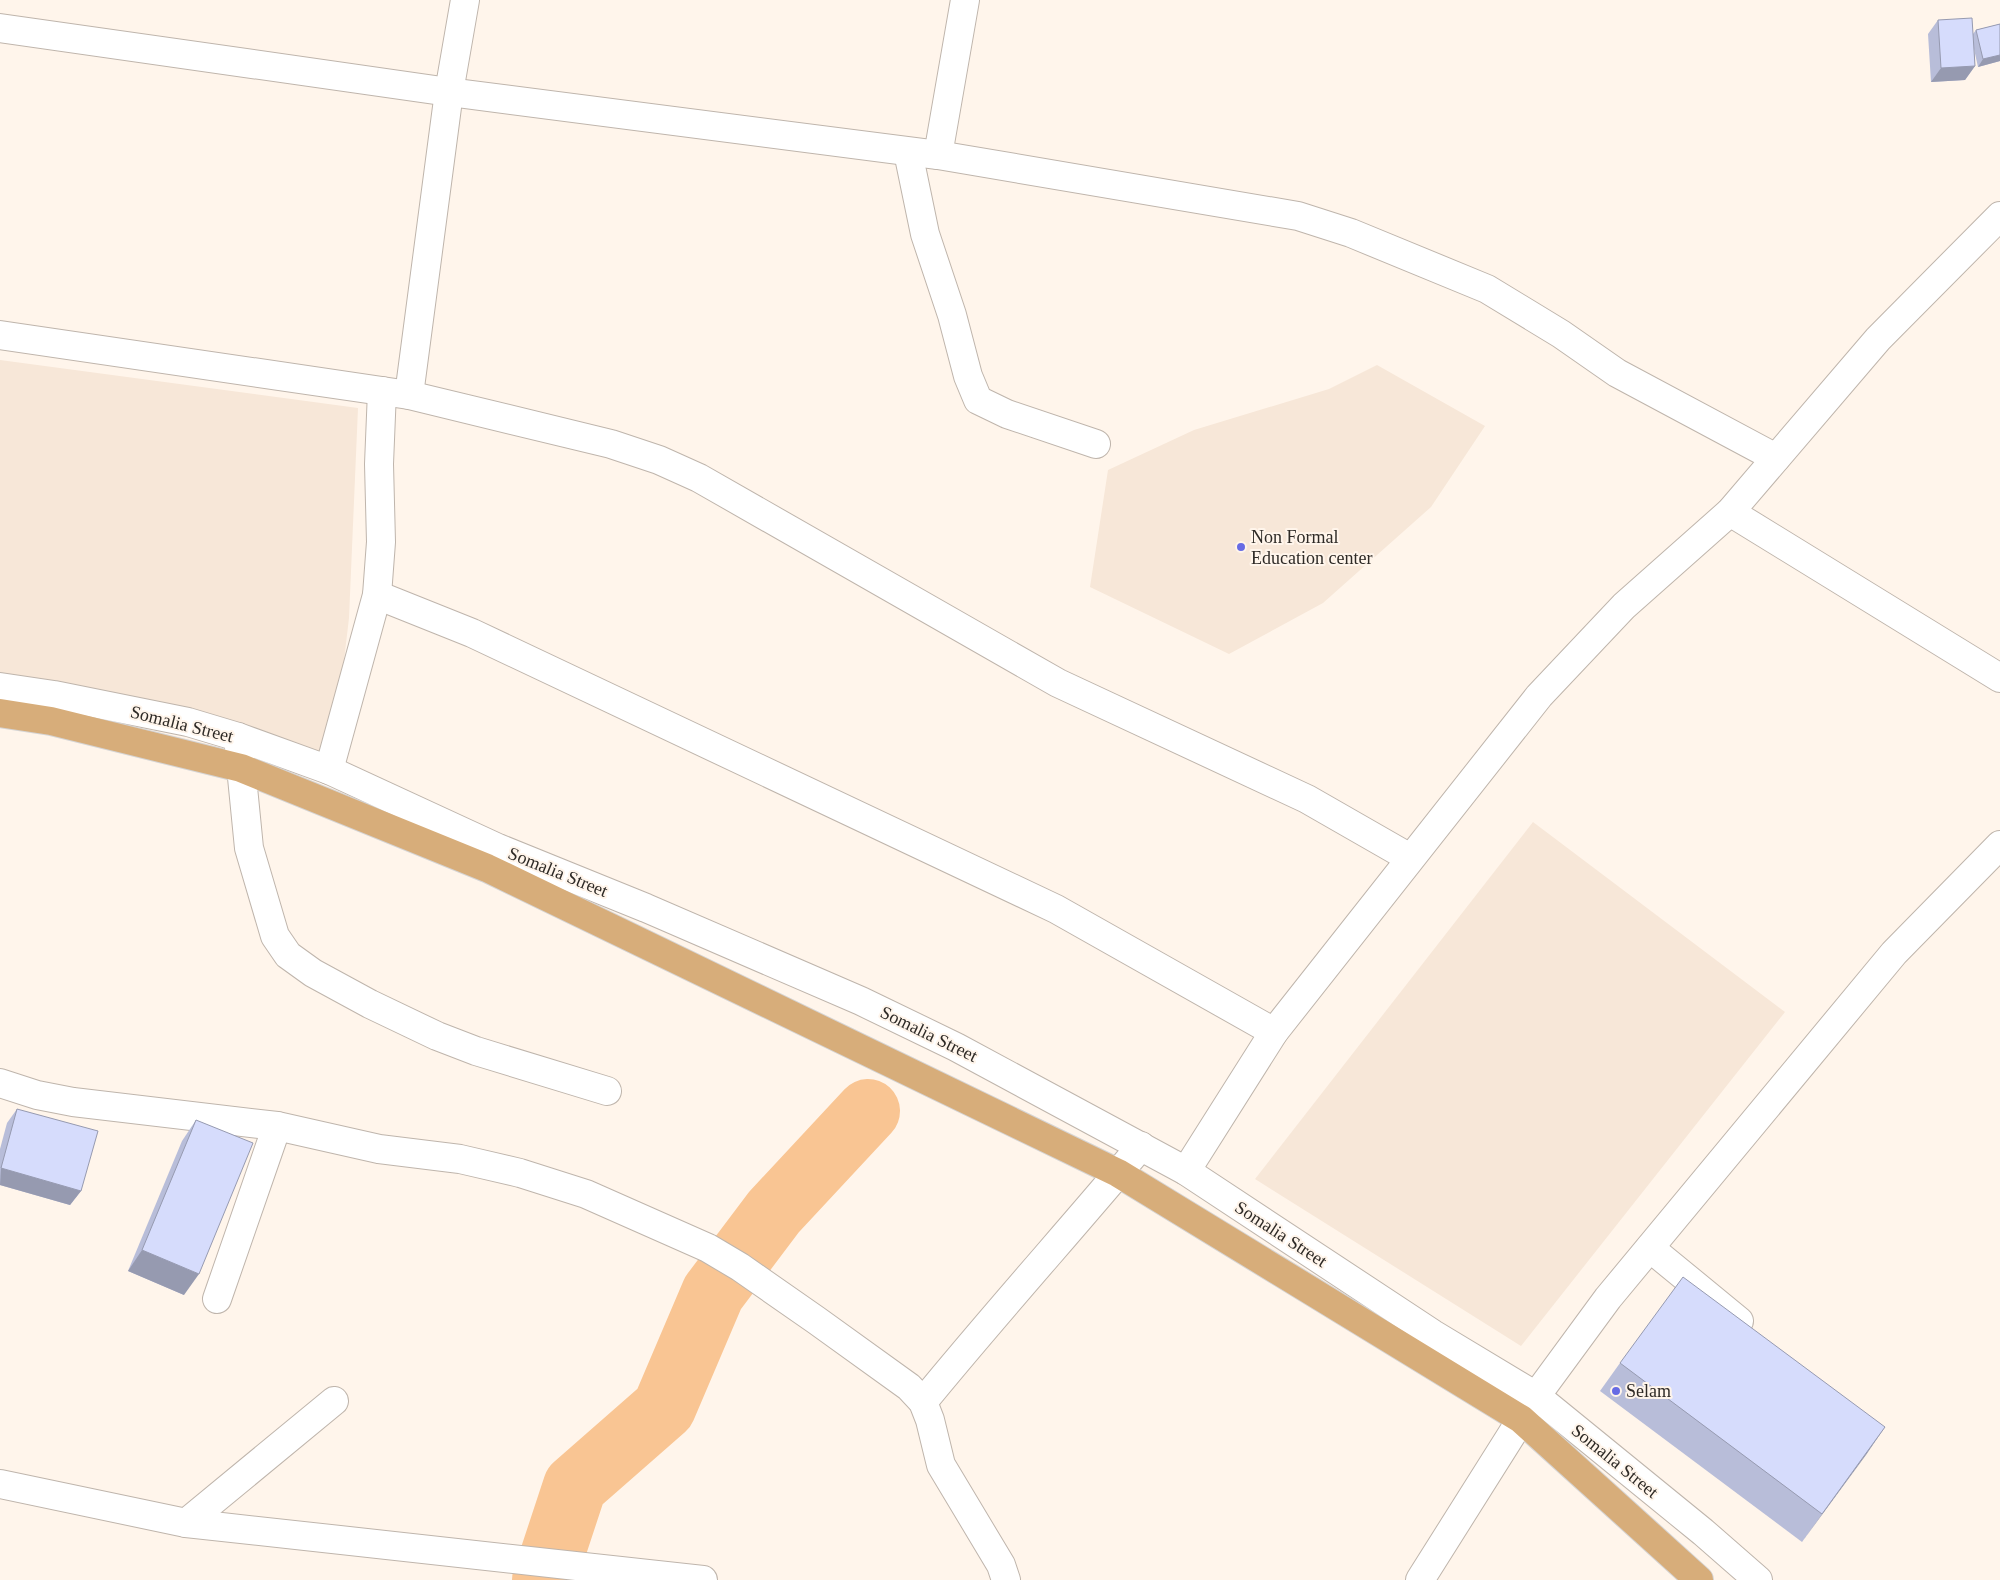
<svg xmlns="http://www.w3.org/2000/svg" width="2000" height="1580" viewBox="0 0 2000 1580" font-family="'Times New Roman',serif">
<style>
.built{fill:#f7e7d8}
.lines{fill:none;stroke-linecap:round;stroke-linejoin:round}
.river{stroke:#f9c593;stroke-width:64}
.minor-casing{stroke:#bfb5ac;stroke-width:30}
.secondary-casing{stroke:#bfb5ac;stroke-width:30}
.primary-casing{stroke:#d5d4d4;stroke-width:30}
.minor{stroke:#fff;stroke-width:28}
.secondary{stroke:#fff;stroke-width:28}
.primary{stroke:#d7ad7a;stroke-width:28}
.wall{fill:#b8bdd9}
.shaded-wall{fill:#969ab0}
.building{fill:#d6dcfc;stroke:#969ab0}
.poi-dot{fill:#676be4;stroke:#fff5eb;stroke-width:2}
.labels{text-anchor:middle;stroke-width:4;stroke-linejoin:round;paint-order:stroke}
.poi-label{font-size:18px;fill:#2e2a26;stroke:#fff5eb;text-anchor:start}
.street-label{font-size:18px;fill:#2e2a26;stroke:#fff5eb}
</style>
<rect width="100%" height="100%" fill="#fff5eb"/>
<!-- built -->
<g class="built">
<path d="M0,360L358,408L349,618L330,779L167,725L0,711Z"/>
<path d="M1377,365L1485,426L1431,507L1323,603L1229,654L1090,587L1108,470L1194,430L1329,389Z"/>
<path d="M1533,822L1785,1012L1521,1346L1255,1179Z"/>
</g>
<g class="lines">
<!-- river -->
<path class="river" d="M544,1580L575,1486L664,1408L713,1293L774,1212L868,1111"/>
<defs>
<g id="minor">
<path d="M0,28L449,92L938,155L1298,216L1351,233L1487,289L1561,334L1617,373L1776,458"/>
<path d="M908,152L925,234L952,315L968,376L978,400L1007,414L1096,444"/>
<path d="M938,155L965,0"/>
<path d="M0,335L409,395L449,92L465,0"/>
<path d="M409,395L611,444L659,460L699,478L1058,683L1307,799L1410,858"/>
<path d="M1730,512L2000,678"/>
<path d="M377,595L472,633L1056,909L1274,1032"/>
<path d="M238,737L249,848L275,936L288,955L313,973L370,1004L437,1036L476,1051L607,1091"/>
<path d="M329,770L377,595L381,542L379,464L382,391"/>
<path d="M0,1083L37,1095L73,1102L277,1126L379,1149L460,1159L520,1173L586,1194L708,1248L740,1267L816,1320L909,1387L923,1402L930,1420L941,1465L1001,1565L1006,1580"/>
<path d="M1186,1171L1274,1032L1539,696L1624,606L1730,512L1878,339L2000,216"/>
<path d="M1650,1248L1739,1321"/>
<path d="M217,1299L277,1126"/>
<path d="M923,1402C994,1315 1069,1232 1141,1146"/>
<path d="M0,1484L186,1523L703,1580"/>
<path d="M186,1523L334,1401"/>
<path d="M1420,1580L1536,1396L1608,1298L1894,953L2000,845"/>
</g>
<path id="secondary" d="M0,687L54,695L188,722L238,737L329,770L498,848L646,908L861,1001L956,1047L1186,1171L1433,1334L1536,1396L1703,1532L1758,1580"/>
<path id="primary" d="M0,713L51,721L241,768L487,868L1118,1173L1521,1419L1699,1580"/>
</defs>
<!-- minor casing -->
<use href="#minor" class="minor-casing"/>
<!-- secondary casing -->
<use href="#secondary" class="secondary-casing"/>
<!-- primary casing -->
<use href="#primary" class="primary-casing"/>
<!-- minor -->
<use href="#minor" class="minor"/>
<!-- secondary -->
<use href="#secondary" class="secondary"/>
<!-- primary -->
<use href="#primary" class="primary"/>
</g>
<!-- wall -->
<g class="wall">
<path d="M1938,20L1973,34L1976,30L2000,24V61L1978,67L1974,49L1975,66L1965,80L1931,82L1928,34Z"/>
<path d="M17,1109L81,1191L70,1205L0,1185V1149L7,1123Z"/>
<path d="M196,1120L184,1295L128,1271L182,1141Z"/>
<path d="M1620,1363L1885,1427L1802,1542L1600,1391Z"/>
</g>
<!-- shaded-wall -->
<g class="shaded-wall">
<path d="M2000,55V61L1978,67L1983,59Z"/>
<path d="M1975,66L1965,80L1931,82L1941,68Z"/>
<path d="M1,1168L81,1191L70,1205L0,1185Z"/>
<path d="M142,1250L199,1274L184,1295L128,1271Z"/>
<path d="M1885,1427L1866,1455L1802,1542L1822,1514Z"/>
</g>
<!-- building -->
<g class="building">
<path d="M1972,18L1975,66L1941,68L1938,20Z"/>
<path d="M2000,24V55L1983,59L1976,30Z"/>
<path d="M17,1109L98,1131L81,1191L1,1168Z"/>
<path d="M196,1120L253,1143L199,1274L142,1250Z"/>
<path d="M1683,1277L1885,1427L1822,1514L1620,1363Z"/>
</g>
<!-- markers -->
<g class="poi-dot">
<circle cx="1241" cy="547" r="5"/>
<circle cx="1616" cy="1391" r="5"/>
</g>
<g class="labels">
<!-- poi labels -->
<g class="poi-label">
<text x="1251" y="543">Non Formal<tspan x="1251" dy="21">Education center</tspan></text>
<text x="1626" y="1397">Selam</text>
</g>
<!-- street labels -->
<g class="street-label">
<text transform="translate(182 724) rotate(14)" y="6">Somalia Street</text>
<text transform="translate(558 872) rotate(22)" y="6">Somalia Street</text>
<text transform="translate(929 1034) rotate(26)" y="6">Somalia Street</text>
<text transform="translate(1281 1234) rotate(33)" y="6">Somalia Street</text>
<text transform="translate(1615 1461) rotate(39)" y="6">Somalia Street</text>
</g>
</g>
</svg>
